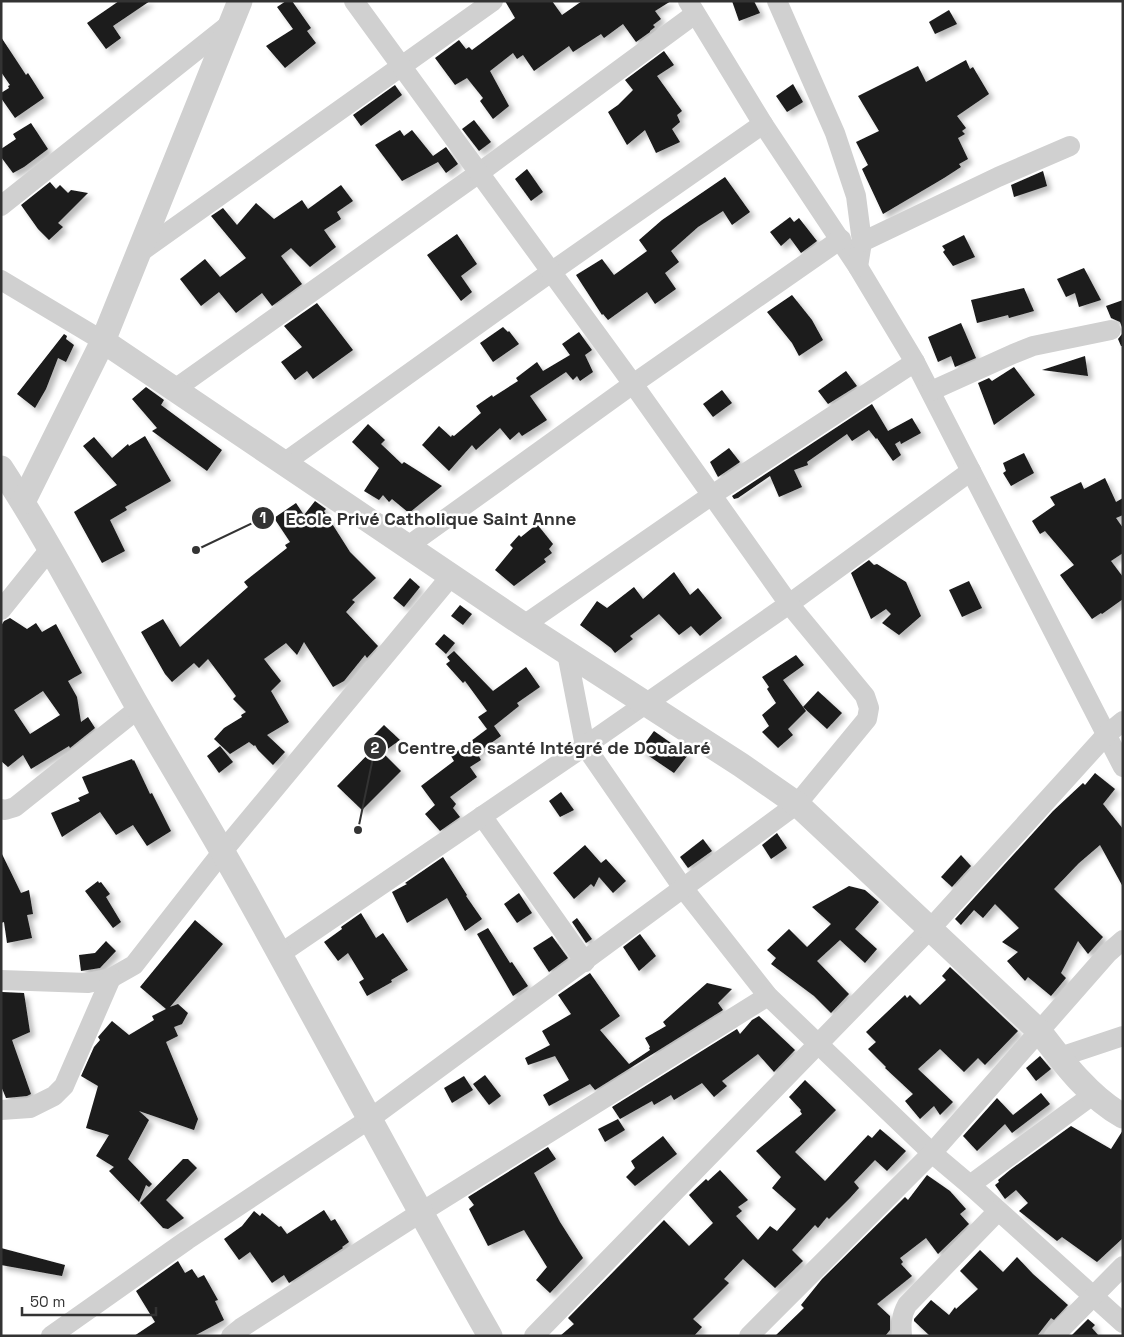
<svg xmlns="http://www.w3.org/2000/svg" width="1124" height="1337" viewBox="0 0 1124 1337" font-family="'Space Grotesk',sans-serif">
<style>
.building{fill:#1a1a1a;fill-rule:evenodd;filter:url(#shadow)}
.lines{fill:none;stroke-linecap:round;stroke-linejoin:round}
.minor{stroke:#d0d0d0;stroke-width:20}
.tertiary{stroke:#d0d0d0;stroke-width:25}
.leader{fill:none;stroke:#333;stroke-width:2}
.callout-dot{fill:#333;stroke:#fff;stroke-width:2}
.mark-label{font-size:15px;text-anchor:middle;font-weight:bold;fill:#fff}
.callout-label{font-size:18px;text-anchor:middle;font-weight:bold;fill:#333;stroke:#fff;stroke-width:5;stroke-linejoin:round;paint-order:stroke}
</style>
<defs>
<filter id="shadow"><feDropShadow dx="4.5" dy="4.5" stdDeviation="2.5" flood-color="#0004"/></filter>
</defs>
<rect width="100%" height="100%" fill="#fff"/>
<!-- building -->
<g class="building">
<path d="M119,1H150L113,26L121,38L106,49L87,23Z"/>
<path d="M286,1H292L311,28L307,31L316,43L285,68L266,46L293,29L277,7Z"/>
<path d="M505,1H552L562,15L582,1H671L655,11L661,19L653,25L655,27L650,31V32L636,42L623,24L604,38L601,34L573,52L569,46L534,71L523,55L517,59L513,53L490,71L509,106L493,119L480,101L483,98L467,78L455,85L435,58L459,40L466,49L469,47L472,50L515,18Z"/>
<path d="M732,1H754L760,13L739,21Z"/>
<path d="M949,10L957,24L935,34L929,22Z"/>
<path d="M1,37L26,75L28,73L44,98L15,118L1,98V93L9,88L8,86L10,85L1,72Z"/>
<path d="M664,51L674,65L657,76L682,111L677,115L680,122L672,129L680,142L656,153L645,130L627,145L608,112L618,105L633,90L625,80Z"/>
<path d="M966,60L970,69L973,67L989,94L957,116L966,128L962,131L965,134L958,138L968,159L959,164L961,167L944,178L883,214L862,169L868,165L856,142L879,131L858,96L918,66L926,82Z"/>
<path d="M793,84L803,102L787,112L776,96Z"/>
<path d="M395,85L402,95L361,126L353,115Z"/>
<path d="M474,120L491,142L479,151L462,129Z"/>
<path d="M31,123L48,149L24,167L13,173L1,157V149L16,139L13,134Z"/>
<path d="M400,130L404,136L412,130L433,156L446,147L458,164L446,173L438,162L402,181L375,145Z"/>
<path d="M527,169L543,192L531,201L515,179Z"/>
<path d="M1043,171L1047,186L1014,197L1011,185Z"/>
<path d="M725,177L750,212L732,225L723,211L698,227L671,251L679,262L665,273L676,289L655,304L647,292L608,320L603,314L602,315L576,275L602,259L614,275L647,251L639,240L662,220Z"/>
<path d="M50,182L56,189L60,185L68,193L71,190L88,193L58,223L63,227L49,240L38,229L21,205Z"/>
<path d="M341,185L353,201L337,212L341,219L324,230L336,247L310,267L291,248L281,256L302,284L272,306L262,293L236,313L219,292L201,306L180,279L205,259L220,277L246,258L211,216L223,208L237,225L256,203L274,219L302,200L308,209Z"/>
<path d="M790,217L794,222L799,218L817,241L801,253L790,238L781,246L770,232Z"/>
<path d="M457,234L477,264L461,276L472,292L461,301L427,255Z"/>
<path d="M964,235L975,257L953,266L943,252L945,250L942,246Z"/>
<path d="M1084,268L1101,300L1079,307L1075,293L1066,297L1057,279Z"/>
<path d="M1024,288L1034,311L1009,318L1008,315L977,323L971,300Z"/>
<path d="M792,295L812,320L823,340L799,356L792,343L767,312Z"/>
<path d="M1123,300V346H1121L1118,339L1122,334V327L1120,322L1111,318L1106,306Z"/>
<path d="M317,303L353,350L313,379L307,371L295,380L281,362L302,347L284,326Z"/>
<path d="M961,323L976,358L955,367L951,356L938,362L928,337Z"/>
<path d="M503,327L508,332L509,331L519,344L493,362L480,343Z"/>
<path d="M579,332L592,350L585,355L593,372L580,381L577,376L573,380L566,372L530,396L547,420L522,436L519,432L510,440L500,428L476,450L472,445L449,471L422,445L439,426L451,437L452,435L454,436L481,413L476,406L492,395L493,397L518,381L516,378L537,362L543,371L570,355L562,344Z"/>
<path d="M64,334L67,336L66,339L74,345L66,362L58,358L46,389L35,408L17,394Z"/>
<path d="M1085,356L1088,376L1042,370Z"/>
<path d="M1014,367L1035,395L994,425L978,383L989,378L992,381Z"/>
<path d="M846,371L857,386L828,404L818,391Z"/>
<path d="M146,387L164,400L161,405L222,450L207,471L152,431L157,428L132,399Z"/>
<path d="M722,390L732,403L713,417L703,404Z"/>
<path d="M872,404L888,431L912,418L921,433L901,444L900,441L895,444L901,455L893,461L877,438L876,439L869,430L852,441L847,434L807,462L808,465L794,470L802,487L779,497L770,476L738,498L734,499L732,496Z"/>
<path d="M368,424L385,440L381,444L402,464L404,462L442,486L409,513L392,499L389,502L383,495L379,500L364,491L379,468L352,442Z"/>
<path d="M145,436L171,481L125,507L127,510L110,520L125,551L102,563L74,512L117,485L83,446L94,437L112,458L128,444L129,446Z"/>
<path d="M729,448L740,462L718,477L710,462Z"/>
<path d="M1024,453L1034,473L1011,486L1003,473L1006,471L1003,463Z"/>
<path d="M1105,478L1116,502L1123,498V515L1116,518L1123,528V553L1111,561L1123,577V599L1102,614L1101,613L1092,619L1060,575L1074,565L1045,531L1040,534L1032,521L1055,505L1050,497L1081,482L1084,489Z"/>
<path d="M315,501L326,509L324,511L350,552L376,578L352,600L355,602L346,612L378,646L367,658L365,655L344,681L333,687L304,642L297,655L286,643L264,659L281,681L271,691L289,722L267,735L285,752L273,765L258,750L255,745L254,746L249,742L230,754L214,739L224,728L242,717L241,715L246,712L233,699L236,696L208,659L199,668L194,663L172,682L165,674L141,632L163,619L180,647L248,587L244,582L287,548L285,545L290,542L274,518L296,503L304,515Z"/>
<path d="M537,524L553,544L549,549L552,553L544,559L546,562L514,586L495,570L513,548L510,545L519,535L521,537Z"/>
<path d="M869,560L874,565L877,564L906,582L921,616L899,635L882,623L891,614L886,609L871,619L851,573Z"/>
<path d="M674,572L690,595L698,588L722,618L700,636L691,626L679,635L659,614L630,636L633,639L615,653L611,648L580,625L597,601L607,608L634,587L643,599Z"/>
<path d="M410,578L420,587L404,607L393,598Z"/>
<path d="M969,581L982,608L962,617L949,590Z"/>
<path d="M460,605L472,614L463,625L451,616Z"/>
<path d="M10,618L27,629L36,623L42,632L56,624L82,673L68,681L77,697L81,722L88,717L95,728L70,748L69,746L31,769L23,755L8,767L1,761V626L4,621ZM43,691L60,715L30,734L14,710Z"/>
<path d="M444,634L455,643L446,654L435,644Z"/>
<path d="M454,651L493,691L526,667L540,687L517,703L519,706L494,726L501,736L477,753L481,760L470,767L477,777L450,797L456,804L453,808L460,817L440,831L425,814L435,805L421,786L454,761L451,756L487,729L478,717L487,711L465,681L463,683L446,664L450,661L447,657Z"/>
<path d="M796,655L804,665L783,680L806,711L788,729L793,735L778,748L762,732L769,726L762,715L776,703L767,689L769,687L762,677Z"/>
<path d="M818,691L842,713L827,729L803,707Z"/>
<path d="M384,725L400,740L386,750L372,737Z"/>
<path d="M654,731L688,755L674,773L640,750Z"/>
<path d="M220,746L233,762L219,773L207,756Z"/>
<path d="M376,746L401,771L362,810L337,786Z"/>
<path d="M132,759L133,761L134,760L150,794L152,793L171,831L147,846L133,825L116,835L100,812L62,837L51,813L80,801L78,798L89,793L82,777Z"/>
<path d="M1095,773L1115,789L1103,804L1123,829V887L1100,845L1079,863L1054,889L1103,937L1088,954L1078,941L1061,973L1066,978L1051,996L1028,977L1025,981L1007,961L1018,952L1002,942L1019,928L995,904L983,918L974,910L961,925L955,919L1053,811L1083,783L1085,785Z"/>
<path d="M561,792L574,810L560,817L549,801Z"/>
<path d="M777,833L787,848L771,859L762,845Z"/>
<path d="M703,839L712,851L688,868L680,857Z"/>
<path d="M585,845L601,863L606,859L626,881L613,893L599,877L594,887L591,884L574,899L553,873Z"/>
<path d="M1,852L21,893L29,890L33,914L27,915L32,938L7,943L4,922L1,923Z"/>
<path d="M961,855L971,866L952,887L941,877Z"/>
<path d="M443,857L467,895L466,896L482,919L465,931L447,898L407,923L392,892L407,884L405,883Z"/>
<path d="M98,881L99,883L101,882L110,894L106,897L121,922L113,928L85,891Z"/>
<path d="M849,886L865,890L879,902L855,929L877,949L865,963L840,940L817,961L849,994L831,1013L814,996L771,964L776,958L767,950L789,929L807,947L831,924L812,907Z"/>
<path d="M519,893L532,913L517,923L504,904Z"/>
<path d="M361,913L376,938L383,933L408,970L391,980L392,982L367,996L359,982L364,979L348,953L338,961L324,942L342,929L341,927Z"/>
<path d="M577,918L592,939L586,943L572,922Z"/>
<path d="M195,920L223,944L170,1007L178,1004L188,1013L182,1024L174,1027L178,1036L166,1042L198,1119L194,1130L139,1111L149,1120L128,1159L152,1184L149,1187L146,1185L139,1202L109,1171L114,1167L96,1156L109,1135L86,1128L98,1086L81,1076L94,1047L100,1040L98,1037L112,1021L129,1035L154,1020L152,1016L166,1009L140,987Z"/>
<path d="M488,928L510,963L512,962L528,986L513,996L477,934Z"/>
<path d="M640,934L656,956L639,971L623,947Z"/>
<path d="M552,936L568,958L549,972L533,948Z"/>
<path d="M106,941L116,951L100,968L81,971L79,955L95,953Z"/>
<path d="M950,967L1018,1031L985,1065L978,1058L964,1072L940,1049L918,1069L953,1102L940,1115L934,1106L920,1119L905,1101L913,1094L885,1068L886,1067L868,1049L876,1042L866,1032L905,995L907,998L910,995L920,1005L946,980L942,976Z"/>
<path d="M590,973L620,1016L600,1030L629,1064L650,1050L649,1048L650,1047L645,1038L666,1026L663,1022L707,983L732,989L718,1003L723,1010L595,1090L590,1084L549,1106L543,1095L569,1080L555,1056L528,1065L525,1058L550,1045L542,1031L571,1014L558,995Z"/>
<path d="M2,992L24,993L30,1032L12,1040L31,1094L27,1096L6,1098L1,1086Z"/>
<path d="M759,1016L795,1050L774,1072L758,1054L722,1081L727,1086L714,1097L702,1083L674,1100L671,1095L654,1105L652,1101L620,1119L612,1107L737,1029L740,1034L752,1020Z"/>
<path d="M1040,1056L1051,1069L1036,1081L1026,1068Z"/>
<path d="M485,1075L501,1096L489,1105L473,1084Z"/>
<path d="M464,1076L473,1090L452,1103L444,1088Z"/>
<path d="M805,1080L836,1110L795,1152L825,1181L868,1135L872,1138L880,1129L906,1151L887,1171L875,1160L854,1182L859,1188L850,1198L829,1219L827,1217L818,1228L815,1225L792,1250L803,1261L775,1288L743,1259L724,1279L729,1283L693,1319L702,1327L694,1336H560L574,1324L568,1318L664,1220L689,1246L713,1223L689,1195L706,1179L708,1181L720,1170L748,1200L738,1207L742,1211L736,1216L758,1240L770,1226L777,1231L796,1209L772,1188L781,1177L756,1151L802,1114L800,1111L801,1110L789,1097Z"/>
<path d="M1041,1093L1050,1104L1012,1133L1005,1124L977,1151L963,1136L997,1098L1013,1115Z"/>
<path d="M618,1119L625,1130L605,1142L598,1129Z"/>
<path d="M1071,1126L1111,1149L1123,1130V1238L1097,1262L1062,1237L1057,1241L1019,1211L1028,1203L1016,1190L1005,1199L995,1185L999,1182L998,1180L1010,1170Z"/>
<path d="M663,1136L677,1154L635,1186L626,1177L635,1168L631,1161Z"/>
<path d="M548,1147L556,1159L534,1173L560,1222L583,1258L550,1293L536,1280L547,1267L524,1230L488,1246L469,1209L474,1205L468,1197Z"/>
<path d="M183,1159H188L197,1168L166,1200L184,1218L168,1229L163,1228L140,1203Z"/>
<path d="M927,1175L950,1191L966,1209L960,1214L969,1224L938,1254L926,1238L900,1258L903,1262L901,1264L912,1276L877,1304L890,1316V1330L885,1336H775L804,1308L801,1305L822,1279L905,1197L908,1200Z"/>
<path d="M324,1210L331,1221L335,1219L349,1242L342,1247L343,1248L289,1283L284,1275L272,1283L250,1252L239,1260L224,1239L242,1226L254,1211L260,1216L262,1213L279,1227L281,1226L287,1234Z"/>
<path d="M1,1248L65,1265L62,1276L1,1265Z"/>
<path d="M980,1250L1003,1272L1017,1257L1033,1274L1068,1305L1054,1320L1051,1318L1037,1336H930L914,1321V1319L931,1300L949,1315L955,1307L956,1309L978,1289L960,1271Z"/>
<path d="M178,1261L185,1273L192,1269L198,1278L204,1275L218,1300L215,1301L224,1320L194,1336H134L155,1322L136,1291Z"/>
<path d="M1088,1319L1095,1325L1092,1328L1099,1336H1071Z"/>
</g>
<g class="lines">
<!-- minor -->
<g class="minor">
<path d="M688,1L763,124L858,267L915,362L1123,767"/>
<path d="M777,1L835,133L856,196L862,242L858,267"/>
<path d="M1,206L231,23"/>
<path d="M862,242L998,177L1070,146"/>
<path d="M139,253L493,1"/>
<path d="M1,280L103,341"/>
<path d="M175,389L479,173L695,14"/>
<path d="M931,391L1013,354L1033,346L1111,330"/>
<path d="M284,463L551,272L763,124"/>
<path d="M408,546L633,384L841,239"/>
<path d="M1,610L50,549"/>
<path d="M524,625L712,495L915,362"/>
<path d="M567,653L585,746L683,888L768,996L932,1153L970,1185L1123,1323"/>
<path d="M1,809L5,810L15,807L139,708"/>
<path d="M482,816L585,962"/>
<path d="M280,954L585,746L789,604L971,471"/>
<path d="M1,980L88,983L111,978L134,965L223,851L451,576"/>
<path d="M1060,1057L1123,1036"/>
<path d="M1,1110L30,1108L54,1096L64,1086L111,978"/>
<path d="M970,1185L1094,1094"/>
<path d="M51,1336L187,1240L371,1118L797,804L867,719L869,708L865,696L789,604L633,384L354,1"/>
<path d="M231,1336L241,1328L420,1213L768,996"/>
<path d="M534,1336L931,928L1106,735L1123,721"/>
<path d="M749,1336L932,1153L1108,953L1123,940"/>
<path d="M902,1336C901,1324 901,1316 907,1305L998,1211"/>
<path d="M1054,1336L1123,1266"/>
</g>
<!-- tertiary -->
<g class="tertiary">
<path d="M103,341L524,625L741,765L797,804L1040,1032C1063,1062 1089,1097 1123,1116"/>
<path d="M1,468C51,545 93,627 138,707C175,772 215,836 251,902C331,1046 408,1192 490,1336"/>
<path d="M23,502L103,341L240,1"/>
</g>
</g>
<!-- callouts -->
<path class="leader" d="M196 550L263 518M358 830L375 748"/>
<g class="callout-dot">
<circle cx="196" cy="550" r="5"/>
<circle cx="358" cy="830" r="5"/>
<circle cx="263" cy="518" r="12"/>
<circle cx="375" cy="748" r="12"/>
</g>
<g class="mark-label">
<text x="263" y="523">1</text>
<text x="375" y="753">2</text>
</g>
<g class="callout-label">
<text x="431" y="525">Ecole Privé Catholique Saint Anne</text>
<text x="554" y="754">Centre de santé Intégré de Doualaré</text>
</g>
<!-- border -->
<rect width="1124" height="1337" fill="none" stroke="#333333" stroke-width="5"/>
<!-- scale -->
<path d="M22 1307v8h134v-8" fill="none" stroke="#333333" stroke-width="2.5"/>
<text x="30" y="1307" font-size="15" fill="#333333" stroke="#ffffff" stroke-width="4" paint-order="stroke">50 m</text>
</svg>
